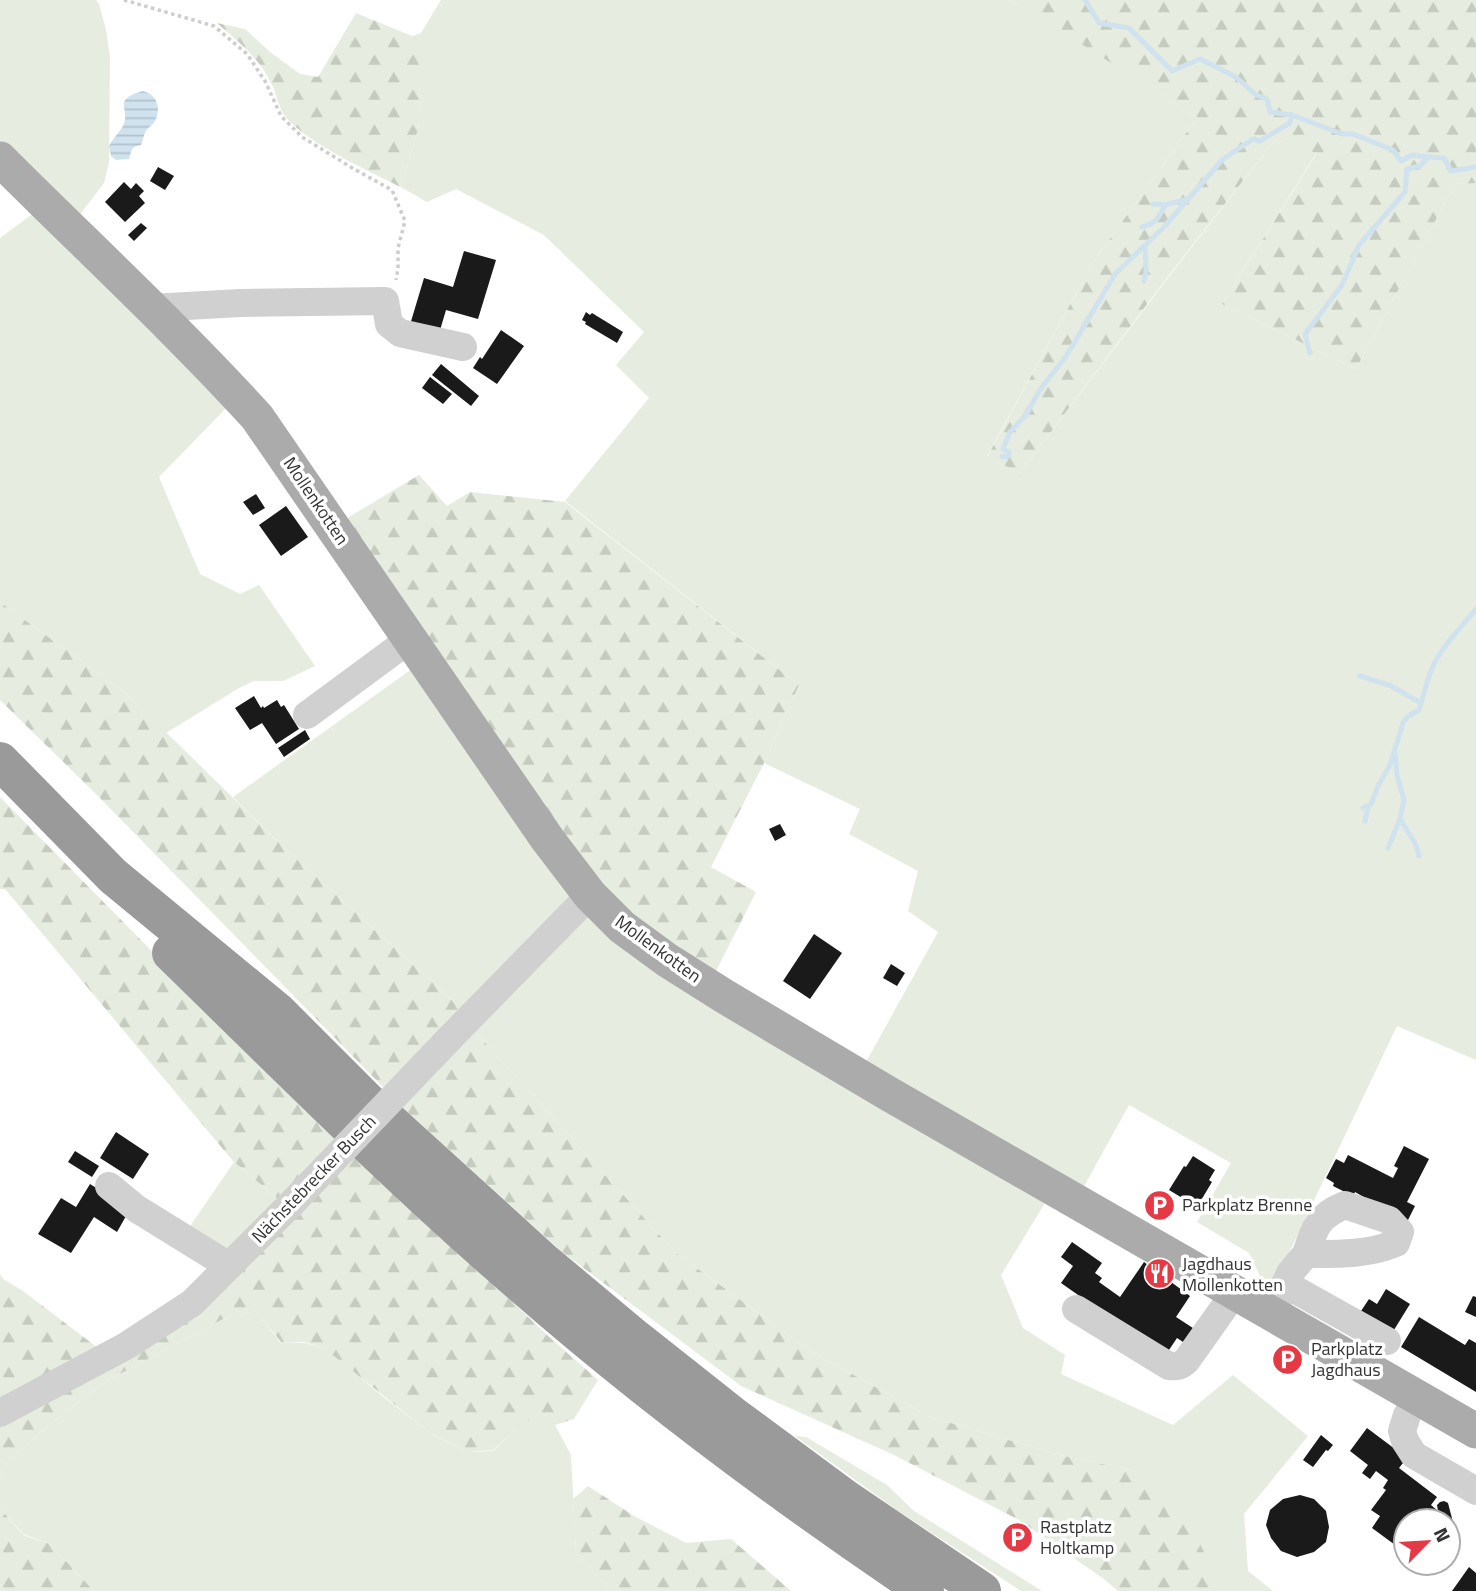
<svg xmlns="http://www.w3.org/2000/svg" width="1476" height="1591" viewBox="0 0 1476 1591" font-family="'Titillium Web',sans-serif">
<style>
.grass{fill:#e6ecdf}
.forest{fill:url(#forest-firs)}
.water{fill:url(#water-rules)}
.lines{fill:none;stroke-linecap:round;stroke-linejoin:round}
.stream{stroke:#cfe2ee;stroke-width:5}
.building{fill:#1a1a1a}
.path{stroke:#cdcdcd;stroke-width:3.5;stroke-dasharray:3.5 3.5;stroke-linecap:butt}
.minor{stroke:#d0d0d0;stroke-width:28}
.major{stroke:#ababab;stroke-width:35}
.highway{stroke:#9a9a9a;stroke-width:38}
.minor-bridge{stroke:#d0d0d0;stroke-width:28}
.labels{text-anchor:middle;stroke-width:7;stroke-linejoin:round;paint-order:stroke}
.street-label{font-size:18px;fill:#333;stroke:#fff}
.poi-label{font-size:18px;fill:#333;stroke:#fff;text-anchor:start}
</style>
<defs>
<pattern id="forest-firs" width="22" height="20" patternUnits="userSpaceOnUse" patternTransform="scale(1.75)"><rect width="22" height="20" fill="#e6ecdf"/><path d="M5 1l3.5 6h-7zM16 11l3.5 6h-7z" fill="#c6cbc0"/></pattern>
<pattern id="water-rules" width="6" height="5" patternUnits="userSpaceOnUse" patternTransform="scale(1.75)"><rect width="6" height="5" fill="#cfe2ee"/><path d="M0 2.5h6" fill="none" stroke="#b2c2cd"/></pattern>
</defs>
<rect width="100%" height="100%" fill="#fff"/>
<!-- grass -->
<g class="grass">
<path d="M0,0H96L99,4L106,30L110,57L109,162L104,183L78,217L0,142Z"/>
<path d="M441,0H1009L1058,28L1197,118L1093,262L987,456L1020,473L1167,279L1275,140L1317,152L1222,304L1356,369L1455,184L1476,182V1060L1397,1026L1269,1295L1249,1253L1197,1222L1231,1163L1129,1105L1083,1188L866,1062L938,932L908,911L918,871L849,834L860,809L764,763L799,685L565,501L649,398L616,365L644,332L544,235L456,189L427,202L401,187L420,122L421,33Z"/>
<path d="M42,207L230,404L159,477L200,574L240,594L259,585L315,666L283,681H254L239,688L166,733L128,695L0,602V238Z"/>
<path d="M416,666L579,897L464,1011L274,838L233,797Z"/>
<path d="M588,911L1048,1198L1001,1275L1023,1328L1065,1355L1061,1374L1173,1425L1233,1375L1308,1436L1244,1514L1248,1571L1273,1591H1223L1135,1471L1060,1455L930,1417L810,1351L675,1252L472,1028Z"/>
<path d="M234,1162L278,1199L227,1260L184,1235Z"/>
<path d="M256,1311L280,1342L305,1343L327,1349L381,1395L433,1435L468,1452L493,1451L526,1419L555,1425L571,1455L576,1554L612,1591H94L50,1544L23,1534L0,1508V1484L6,1464L47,1427L103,1383L225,1318Z"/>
<path d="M795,1436L806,1437L887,1485L914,1511L1042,1591H1021L898,1511Z"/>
</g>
<!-- forest -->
<g class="forest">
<path d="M1009,0H1476V183L1455,184L1356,369L1222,304L1317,153L1275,140L1166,279L1020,473L987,457L1093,262L1197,118L1058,29Z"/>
<path d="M356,13L412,36L422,33L420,122L401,187C372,173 299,139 283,113C278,104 276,92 271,83C260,58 237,41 217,23L245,29L270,52L300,74L318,77Z"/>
<path d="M419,475L447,506L470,492L565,502L799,685L764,763L711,867L756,892L716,971L668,943L600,889L344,520Z"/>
<path d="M0,602L128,695L274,838L464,1011L383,1087L95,793L0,700Z"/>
<path d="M0,797L205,1005L339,1138L278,1199L233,1161L5,889H0Z"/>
<path d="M472,1028L675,1252L810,1351L930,1417L1060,1455L1135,1471L1187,1517L1223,1591H1118L1104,1579L1019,1520L894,1455L741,1386L561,1251L401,1106Z"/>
<path d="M355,1151L547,1335L598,1380L574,1419L555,1425L526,1420L493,1450L468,1452L430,1433L324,1348L304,1342H281L256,1311L225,1318L103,1383L47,1427L6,1464L0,1485V1274L3,1279L23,1291L115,1361Z"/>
<path d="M588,1486L634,1516L686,1543L731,1539L791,1591H612L576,1554L573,1499Z"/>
<path d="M0,1508L23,1535L50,1544L94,1591H0Z"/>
</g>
<!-- water -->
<path class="water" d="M143,91C159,95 162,112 153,124C150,127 146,129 145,133C143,137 143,141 141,145C131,147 132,149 129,159L116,160L111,156L109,146C113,138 119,133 123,126C132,109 110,100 143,91Z"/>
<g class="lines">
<!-- stream -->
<g class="stream">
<path d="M1085,0L1099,23L1129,28L1172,71L1200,59L1236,77L1256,95L1267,99L1270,112L1292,115"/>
<path d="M1153,204L1165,205L1184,200"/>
<path d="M1142,227C1157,223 1158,218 1165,205"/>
<path d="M1144,281L1146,271L1145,246"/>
<path d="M1310,353L1305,334L1342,285L1359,245L1405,192L1407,169L1420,166L1428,157L1444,158L1451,171L1476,167"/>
<path d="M1002,456L1006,457L1009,455V452L1003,449L1010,432L1026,415L1039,391L1067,355L1115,274L1163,228L1223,159L1253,139L1260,141L1290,123L1292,115L1342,134H1353L1393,150L1401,161L1412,155L1428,157"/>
<path d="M1360,676L1389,685L1421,703"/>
<path d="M1363,808L1371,804L1378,786L1390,765L1403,723L1407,717L1419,710C1424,694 1427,677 1435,662C1445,643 1462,626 1476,609"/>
<path d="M1400,819L1416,845L1419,856"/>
<path d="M1365,821L1368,807"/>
<path d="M1388,848L1400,819L1404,800L1397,775L1395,754"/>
</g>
</g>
<!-- building -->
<g class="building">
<path d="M158,167L174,176L165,190L150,181Z"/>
<path d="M124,182L131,189L136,183L144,191L139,196L145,203L125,222L105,202Z"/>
<path d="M141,223L147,228L134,241L128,235Z"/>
<path d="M464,251L496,260L478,319L446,310L438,337L409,328L424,278L453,287Z"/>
<path d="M586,312L590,315L592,313L623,332L617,343L585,324L586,322L582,320Z"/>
<path d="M501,330L524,346L497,384L473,368L480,357L482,359Z"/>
<path d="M441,364L479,396L471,406L432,375Z"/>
<path d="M430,377L452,394L443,404L422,388Z"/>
<path d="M256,494L265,508L253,515L243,502Z"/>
<path d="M286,506L308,537L281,556L259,525Z"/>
<path d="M254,696L261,708L263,706L264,708L277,700L281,707L284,705L299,729L276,744L262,723L250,730L235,708Z"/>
<path d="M305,730L310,739L284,757L278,748Z"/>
<path d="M780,824L786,835L775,841L769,829Z"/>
<path d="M814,934L842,953L810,999L783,981Z"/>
<path d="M891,964L905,973L897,986L883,978Z"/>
<path d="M116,1132L149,1154L133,1179L100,1158Z"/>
<path d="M1404,1146L1429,1159L1407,1202L1415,1206L1407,1222L1355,1192L1353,1196L1333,1186L1334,1183L1326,1178L1336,1159L1344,1163L1348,1155L1393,1178L1398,1168L1394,1166Z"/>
<path d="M75,1151L99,1166L92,1177L68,1162Z"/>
<path d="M1193,1156L1215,1170L1209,1180L1212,1182L1197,1207L1169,1190L1184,1166L1186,1167Z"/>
<path d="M90,1184L130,1209L117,1232L94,1217L71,1253L38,1234L61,1198L76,1207Z"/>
<path d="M1072,1242L1102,1263L1095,1273L1102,1278L1099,1282L1120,1297L1144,1262L1190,1296L1176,1317L1196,1330L1183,1342L1177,1338L1165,1356L1061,1283L1073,1266L1061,1257Z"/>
<path d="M1386,1289L1410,1304L1389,1338L1357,1317L1369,1299L1377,1304Z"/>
<path d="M1473,1296L1476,1297V1317L1465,1312Z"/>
<path d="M1419,1317L1465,1345L1469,1339L1476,1343V1392L1401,1347Z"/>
<path d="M1367,1428L1407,1458L1399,1468L1437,1497L1431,1505L1438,1511L1437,1505L1440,1502L1444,1501L1448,1503L1455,1530L1448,1541V1521H1406V1553L1372,1528L1380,1516L1371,1510L1386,1490L1383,1488L1388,1480L1376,1471L1370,1479L1362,1473L1368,1465L1350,1451Z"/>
<path d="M1321,1435L1333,1445L1328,1451L1326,1450L1313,1467L1303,1460Z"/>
<path d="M1300,1495L1314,1499L1326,1511L1329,1527L1326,1542L1314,1552L1297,1557L1281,1551L1271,1538L1266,1525L1270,1510L1283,1499Z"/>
<path d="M1469,1567L1476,1573V1591H1452Z"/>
</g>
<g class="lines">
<!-- path -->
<path class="path" d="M124,0L214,26L247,54L265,81L281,116L302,137L354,169L392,190L405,221L398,248V268L396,280"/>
<!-- minor -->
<g class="minor">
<path d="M151,308L240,303L385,301L389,324L400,333L463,347"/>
<path d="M307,715L410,639"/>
<path d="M450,1038L590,895"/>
<path d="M109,1186L137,1209L229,1266"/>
<path d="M1285,1284L1387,1341"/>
<path d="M1076,1309L1169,1366C1177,1367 1181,1366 1187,1360L1235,1292"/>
<path d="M1272,1314L1290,1273L1306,1254C1336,1254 1368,1255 1396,1243L1400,1232L1389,1220L1345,1205C1318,1216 1315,1227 1306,1254"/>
<path d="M1418,1397L1407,1415L1402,1431L1405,1441L1414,1455L1476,1491"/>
<path d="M0,1413L126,1346L192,1303L293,1202"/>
</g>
<!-- major -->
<path class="major" d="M0,159C86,245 175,327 257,417L548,840L590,895L622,927L667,960L724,996L889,1094L1476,1431"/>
<!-- highway -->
<g class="highway">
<path d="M0,761L113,876L278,1012L367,1101L543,1261L635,1338L731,1414L846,1499L982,1591"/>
<path d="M171,953C286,1065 399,1179 521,1284C648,1395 784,1496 925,1591"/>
</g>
<!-- minor-bridge -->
<path class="minor-bridge" d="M293,1202L450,1038"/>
</g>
<!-- icons -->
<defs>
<symbol id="parking-disc" viewBox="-11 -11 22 22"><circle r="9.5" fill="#e63946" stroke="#fff"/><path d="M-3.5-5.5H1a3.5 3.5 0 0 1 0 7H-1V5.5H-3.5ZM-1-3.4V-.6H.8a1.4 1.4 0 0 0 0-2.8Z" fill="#fff"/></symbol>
<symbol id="restaurant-disc" viewBox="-11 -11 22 22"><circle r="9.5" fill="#e63946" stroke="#fff"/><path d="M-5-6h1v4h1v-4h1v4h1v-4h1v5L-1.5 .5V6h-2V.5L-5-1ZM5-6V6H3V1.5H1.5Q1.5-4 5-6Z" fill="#fff"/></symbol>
</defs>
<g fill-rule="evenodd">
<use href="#parking-disc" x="1142" y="1188" width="35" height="35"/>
<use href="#restaurant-disc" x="1142" y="1256" width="35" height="35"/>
<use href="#parking-disc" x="1270" y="1342" width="35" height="35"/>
<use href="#parking-disc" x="1000" y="1520" width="35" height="35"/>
</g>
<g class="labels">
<!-- street labels -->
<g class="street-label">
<text transform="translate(316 501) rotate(56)" y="6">Mollenkotten</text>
<text transform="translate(658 949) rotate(36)" y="6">Mollenkotten</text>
<text transform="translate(314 1179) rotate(-46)" y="6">Nächstebrecker Busch</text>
</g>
<!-- poi labels -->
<g class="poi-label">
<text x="1182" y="1211">Parkplatz Brenne</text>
<text x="1182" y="1270">Jagdhaus<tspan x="1182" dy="21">Mollenkotten</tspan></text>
<text x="1311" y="1355">Parkplatz<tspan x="1311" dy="21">Jagdhaus</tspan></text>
<text x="1040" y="1533">Rastplatz<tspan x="1040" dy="21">Holtkamp</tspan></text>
</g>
</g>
<!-- north arrow -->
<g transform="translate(1427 1542) rotate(65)"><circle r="33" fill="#ffffff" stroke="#adadad" stroke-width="2"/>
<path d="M0-5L12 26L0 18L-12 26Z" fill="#e63946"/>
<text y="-10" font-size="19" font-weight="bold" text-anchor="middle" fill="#333333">N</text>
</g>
</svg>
